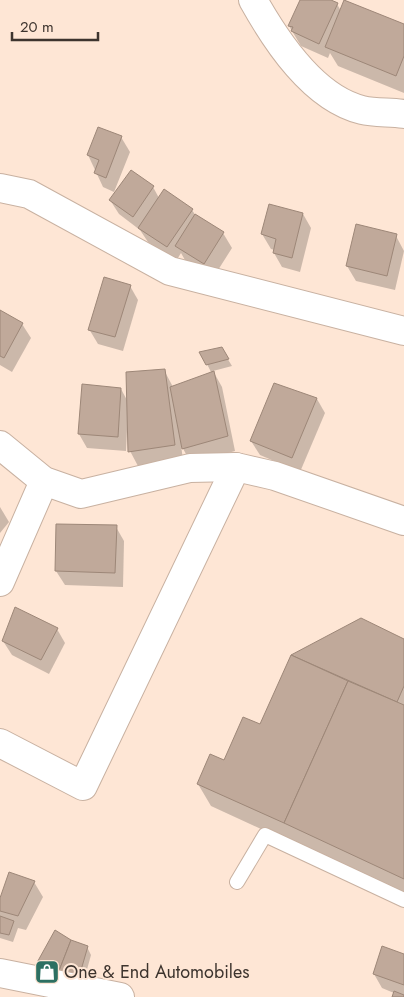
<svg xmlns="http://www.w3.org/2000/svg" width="404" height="997" viewBox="0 0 404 997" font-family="Jost,sans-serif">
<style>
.shadow{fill:#0003}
.building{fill:#c0a99a;stroke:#9d8778}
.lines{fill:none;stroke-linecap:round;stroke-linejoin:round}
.service-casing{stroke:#c8b1a1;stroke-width:16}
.minor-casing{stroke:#c8b1a1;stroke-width:30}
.service{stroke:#fff;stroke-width:14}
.minor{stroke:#fff;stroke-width:28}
.labels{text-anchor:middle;stroke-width:4;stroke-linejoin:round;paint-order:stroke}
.poi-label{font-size:18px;fill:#3d342e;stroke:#fee6d5;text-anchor:start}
</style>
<rect width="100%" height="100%" fill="#fee6d5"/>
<!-- shadow -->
<g class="shadow">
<path d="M301,0H330L337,4L341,11L404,25V93L338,66L330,53L328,58L301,46L289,26Z"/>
<path d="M121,137L130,152L114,192L103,187L88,155Z"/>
<path d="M153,187L159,198L192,210L196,216L223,233L232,248L213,278L185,260L181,253L176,261L148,242L140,230L119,214L110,200Z"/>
<path d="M303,214L311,228L300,272L282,267L274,253L275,250L271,249L262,234Z"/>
<path d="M396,236L404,251L395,290L356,281L347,266Z"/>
<path d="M130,286L138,300L123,351L98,344L89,329Z"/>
<path d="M0,311L22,324L31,338L12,372L0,365Z"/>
<path d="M221,348L232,366L213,371L222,387L235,451L191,463L181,445L183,460L138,466L130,451L129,430H127L126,451L87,448L79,434L121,389L128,402L164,370L173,387L212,374L207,364Z"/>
<path d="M317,399L325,413L300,472L260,455L251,441Z"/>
<path d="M0,507L9,522L0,533Z"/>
<path d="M116,527L124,541L123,587L65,585L56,571Z"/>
<path d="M362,620L404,640V895L211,806L198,784L260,726L292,656Z"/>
<path d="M57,629L65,643L49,674L12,655L3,641Z"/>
<path d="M34,882L43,897L26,930L18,928L13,942L0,938V902Z"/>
<path d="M70,941L87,947L91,955L83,984H62Z"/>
<path d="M404,955V997H393L394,993L382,988L374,974Z"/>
</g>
<!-- building -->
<g class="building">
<path d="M300,0H331L338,3L319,44L291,31L293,27L288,26Z"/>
<path d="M344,0L404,24V56L396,76L325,47Z"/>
<path d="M98,127L122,136L106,178L94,173L99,160L87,155Z"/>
<path d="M131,170L154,186L133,217L109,200Z"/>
<path d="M164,189L193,209L167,247L138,228Z"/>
<path d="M269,204L303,213L292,258L273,253L276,239L261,234Z"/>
<path d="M195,214L224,232L204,264L175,246Z"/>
<path d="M356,224L397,234L387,276L346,266Z"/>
<path d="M104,277L131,285L115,337L88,330Z"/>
<path d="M0,310L23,323L4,358L0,356Z"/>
<path d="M222,347L229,359L206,365L199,352Z"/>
<path d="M165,369L175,445L128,452L126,372Z"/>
<path d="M214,371L228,436L182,449L170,387Z"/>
<path d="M274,383L317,398L292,458L250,441Z"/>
<path d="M82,384L121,388L118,437L78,434Z"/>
<path d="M56,524L117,525L115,573L55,571Z"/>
<path d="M15,607L58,628L41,660L2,641Z"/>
<path d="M361,618L404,639V686L397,702L291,655Z"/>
<path d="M291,655L348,681L284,823L197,784L210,754L224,760L243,717L260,724Z"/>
<path d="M348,681L404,705V879L284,823Z"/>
<path d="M9,872L35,881L18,916L0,911V898Z"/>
<path d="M0,916L14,921L9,935L0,933Z"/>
<path d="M55,930L71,940L57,976L34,968Z"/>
<path d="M71,940L88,946L79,977L57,976Z"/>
<path d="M382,946L404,954V985L373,974Z"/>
<path d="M394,991L404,995V997H392Z"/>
</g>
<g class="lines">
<defs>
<path id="service" d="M237,882L265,835L404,900"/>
<g id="minor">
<path d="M253,0C276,41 313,98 362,110C375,113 390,112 404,114"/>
<path d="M0,188L29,194L170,271L404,331"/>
<path d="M0,445L44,481L81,494L190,468L236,467L275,476L404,521"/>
<path d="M0,582L44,481"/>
<path d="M0,743L83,786L236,467"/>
<path d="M0,973L120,997"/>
</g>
</defs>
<!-- service casing -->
<use href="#service" class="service-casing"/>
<!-- minor casing -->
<use href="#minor" class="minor-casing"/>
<!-- service -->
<use href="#service" class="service"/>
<!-- minor -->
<use href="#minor" class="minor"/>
</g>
<!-- icons -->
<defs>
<symbol id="shop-square" viewBox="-11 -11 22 22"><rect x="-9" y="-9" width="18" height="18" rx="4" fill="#2d7062" stroke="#fee6d5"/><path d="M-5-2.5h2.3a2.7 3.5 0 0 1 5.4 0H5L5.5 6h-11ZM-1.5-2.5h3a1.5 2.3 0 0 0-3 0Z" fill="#fff"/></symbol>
</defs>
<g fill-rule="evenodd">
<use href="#shop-square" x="33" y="958" width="28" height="28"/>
</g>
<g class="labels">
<!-- poi labels -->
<g class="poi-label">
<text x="64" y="978">One &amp; End Automobiles</text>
</g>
</g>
<!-- scale -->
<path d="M12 32v8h86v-8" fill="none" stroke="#3d342e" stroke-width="2.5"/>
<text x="20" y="32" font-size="15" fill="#3d342e" stroke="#fee6d5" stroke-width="4" paint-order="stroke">20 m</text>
</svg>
